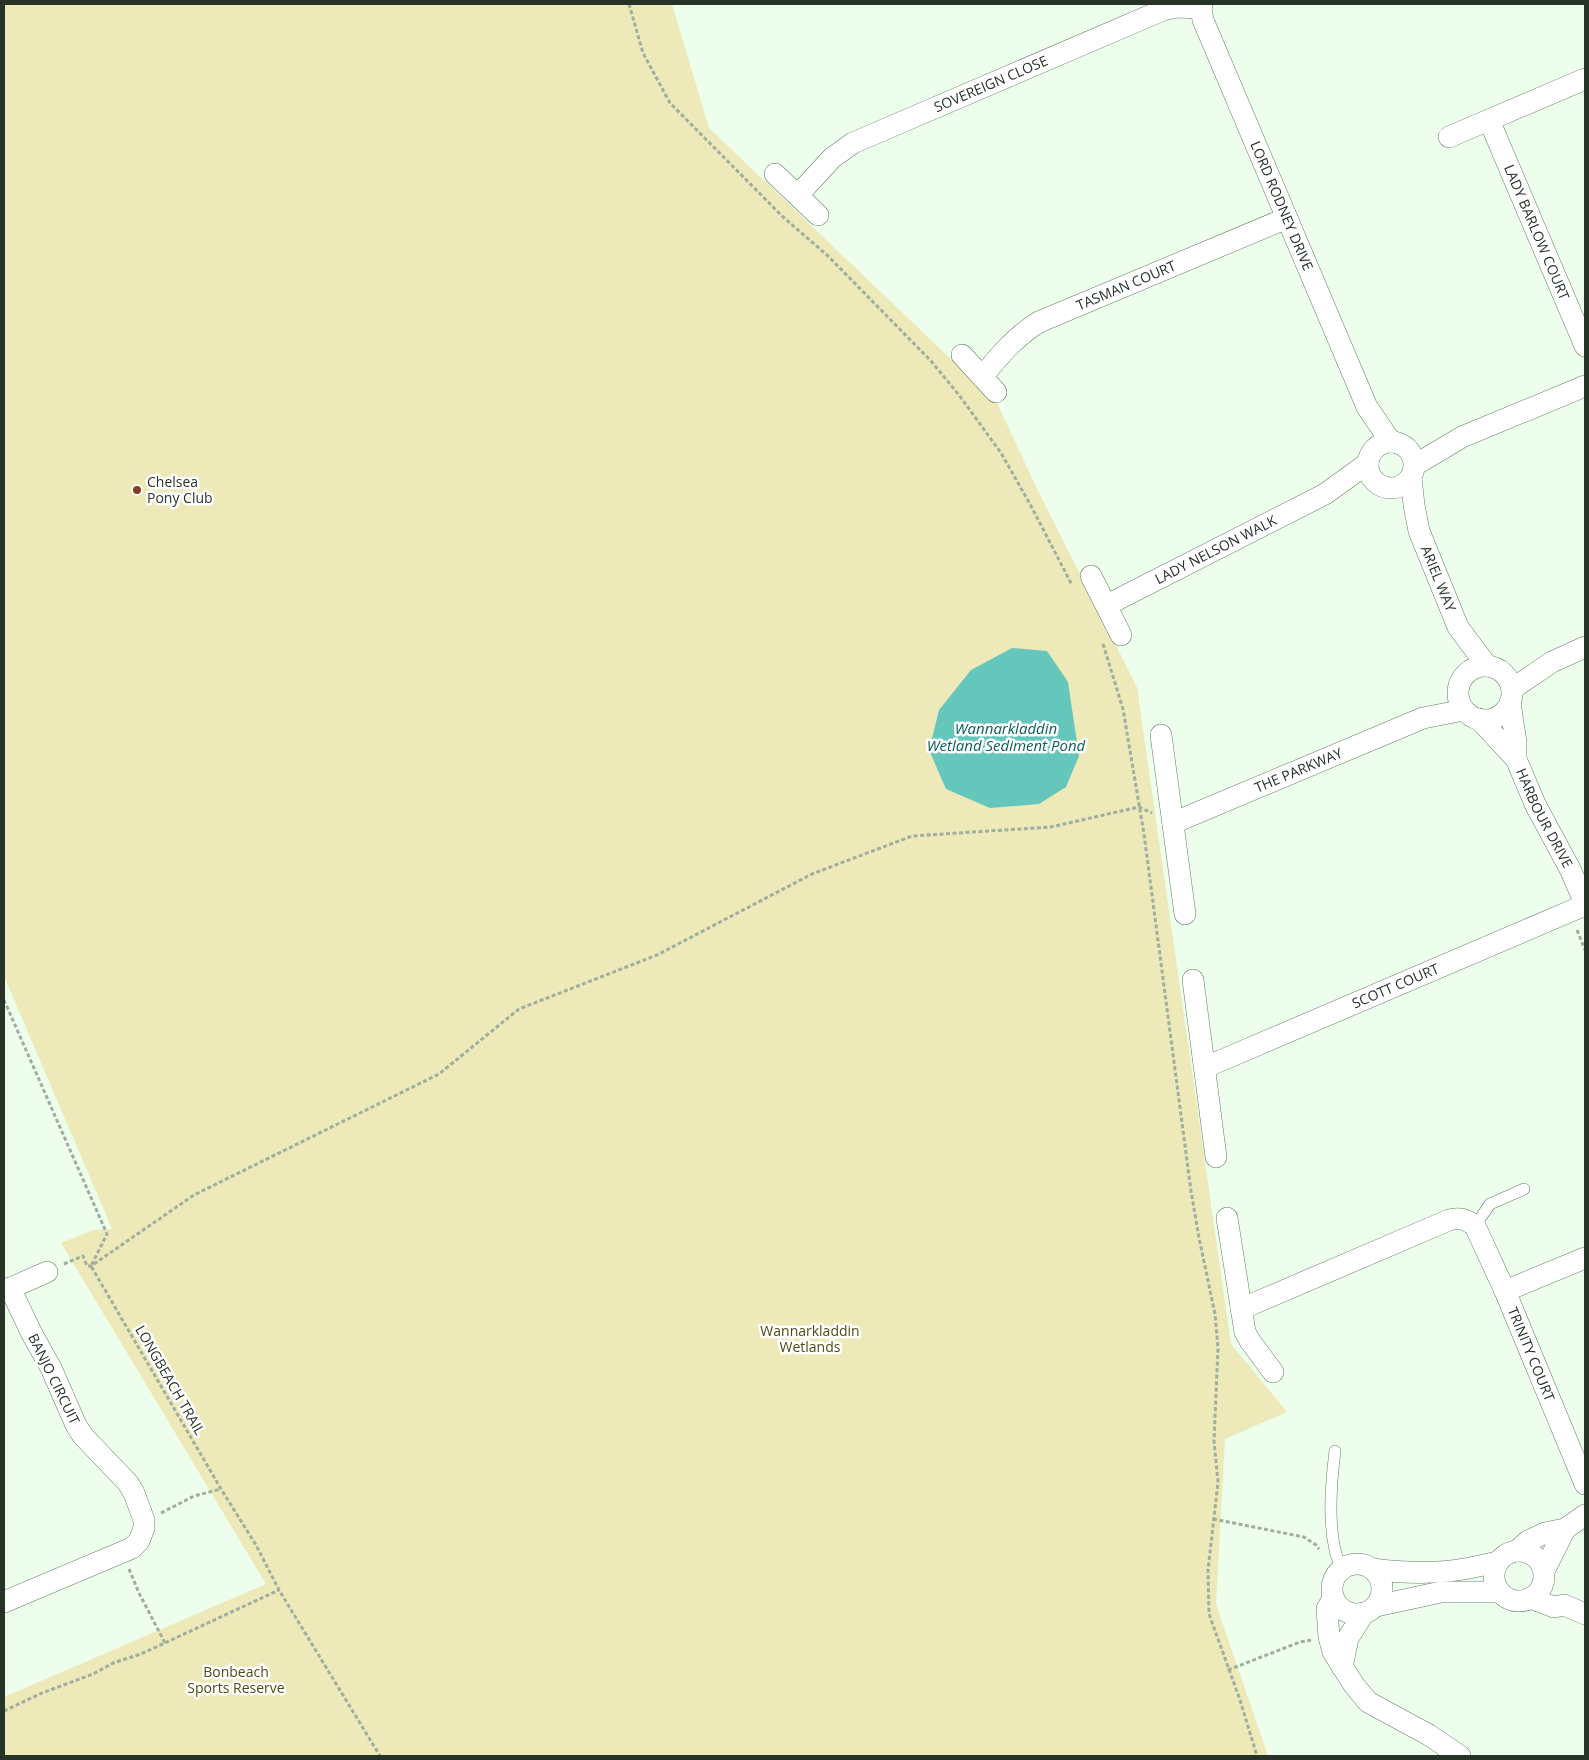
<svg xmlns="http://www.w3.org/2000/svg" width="1589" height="1760" viewBox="0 0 1589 1760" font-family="'Open Sans',sans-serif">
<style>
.green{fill:#ede9b8}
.water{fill:#65c7bc}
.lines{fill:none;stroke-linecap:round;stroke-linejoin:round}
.lane-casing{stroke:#627b61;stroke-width:12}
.street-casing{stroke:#627b61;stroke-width:22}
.path{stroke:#9fae9f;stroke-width:3;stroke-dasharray:4 2.5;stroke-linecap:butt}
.lane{stroke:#fff;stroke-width:11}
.street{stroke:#fff;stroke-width:21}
.poi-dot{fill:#873f22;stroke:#fff;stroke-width:2}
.labels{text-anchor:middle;stroke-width:5;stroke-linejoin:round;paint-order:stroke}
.street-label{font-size:14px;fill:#283328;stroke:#fff}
.poi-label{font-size:14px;fill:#283328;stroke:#fff;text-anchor:start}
.park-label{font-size:14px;fill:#514b13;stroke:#fff}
.water-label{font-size:15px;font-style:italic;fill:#075f58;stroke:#fff}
</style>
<rect width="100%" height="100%" fill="#edfeed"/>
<!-- green -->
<path class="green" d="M4,4H672L709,128L997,403L1038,491L1137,687L1231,1344L1287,1412L1225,1439L1216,1604L1268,1756H4V1697L266,1584L61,1243L93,1230L112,1229L4,976Z"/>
<!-- water -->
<path class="water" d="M1012,648L1047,651L1068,682L1079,756L1066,787L1039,804L990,808L946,789L929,750L939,710L971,670Z"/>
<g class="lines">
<defs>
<g id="lane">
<path d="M1475,1226L1490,1204L1524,1189"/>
<path d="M1335,1451C1331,1483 1328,1519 1335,1550C1336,1556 1339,1562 1342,1568"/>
</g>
<g id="street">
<path id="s1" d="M1202,4L1201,8L1203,20L1367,407L1391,442"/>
<path id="s2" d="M1489,120L1585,346"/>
<path d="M1449,137L1585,79"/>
<path d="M775,174L818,215"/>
<path id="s3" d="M798,195L832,158L853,143L1163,10L1175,7L1201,8"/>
<path d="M962,355L996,392"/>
<path id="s4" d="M982,377C999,356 1016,336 1039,322L1287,218"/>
<circle cx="1391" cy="465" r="23"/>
<path d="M1415,465L1462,437L1585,386"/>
<path id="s5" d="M1411,478L1414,505L1419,531L1458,627L1487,666"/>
<path d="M1091,576L1121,635"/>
<path id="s6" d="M1107,605L1325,494L1368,463"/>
<circle cx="1485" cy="693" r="27"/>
<path d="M1512,689L1552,662L1585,647"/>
<path d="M1510,703L1516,742V759"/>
<path id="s7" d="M1479,719L1516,759L1536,806L1570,869L1585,903"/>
<path d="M1161,735L1185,914"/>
<path id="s8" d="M1173,823L1423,718L1464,710"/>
<path d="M1193,980L1216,1157"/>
<path id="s9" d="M1206,1067L1585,905"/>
<path d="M1227,1218L1245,1332L1250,1341L1273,1372"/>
<path d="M4,1291L47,1272"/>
<path d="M1505,1291L1585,1258"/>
<path id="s10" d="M1241,1309L1449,1220C1459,1217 1466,1219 1475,1226L1505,1291L1585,1484"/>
<path d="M1517,1551L1528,1541L1545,1533L1565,1529L1585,1515"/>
<circle cx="1519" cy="1576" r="25"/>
<circle cx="1357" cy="1589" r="25"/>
<path d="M1372,1569C1402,1573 1434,1574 1464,1569C1476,1567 1487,1564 1498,1562"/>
<path d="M1544,1571L1565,1529"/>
<path d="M1333,1598L1327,1609L1329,1637L1333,1652L1354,1685L1368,1702L1429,1735L1460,1756"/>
<path d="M1530,1598L1554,1607L1564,1605L1585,1614"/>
<path d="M4,1602L132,1548L139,1541L144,1528V1520L134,1493L128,1483L83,1436L76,1425L51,1368L32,1334L10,1288"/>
<path d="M1376,1606L1441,1592H1500"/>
<path d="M1342,1667L1348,1638L1364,1613"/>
</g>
</defs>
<!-- lane casing -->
<use href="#lane" class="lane-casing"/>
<!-- street casing -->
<use href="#street" class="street-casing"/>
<!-- path -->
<g class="path">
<path d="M629,4L643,53L670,103L782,216L828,256L931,361L959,395L1001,453L1030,504L1072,585"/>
<path d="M1103,644L1123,709L1144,834L1191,1191L1199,1238L1215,1314L1218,1348L1214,1441L1218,1482L1208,1570L1209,1614L1240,1700L1257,1756"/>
<path d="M1577,930L1585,950"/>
<path d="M4,1000L107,1234L91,1266L221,1489L256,1545L279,1590L380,1756"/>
<path d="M64,1264L83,1256L87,1266H91L194,1195L439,1074L519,1009L657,955L812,874L912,836L1051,827L1139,807L1152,813"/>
<path d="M161,1513L194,1496L221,1489"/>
<path d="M1213,1519L1304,1537L1316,1545L1319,1549"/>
<path d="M129,1569L139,1593L165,1643"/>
<path d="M1228,1670L1300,1642L1312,1640"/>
<path d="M4,1711L42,1693L93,1674L113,1663L141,1654L279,1590"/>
</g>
<!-- lane -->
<use href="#lane" class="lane"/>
<!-- street -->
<use href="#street" class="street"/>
</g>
<!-- markers -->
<circle class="poi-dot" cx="137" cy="490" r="5"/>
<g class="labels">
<!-- street labels -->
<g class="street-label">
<text dy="5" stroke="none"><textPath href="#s3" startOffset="226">SOVEREIGN CLOSE</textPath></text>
<text dy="5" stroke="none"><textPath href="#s1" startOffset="218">LORD RODNEY DRIVE</textPath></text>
<text dy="5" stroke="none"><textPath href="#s2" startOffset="122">LADY BARLOW COURT</textPath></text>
<text dy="5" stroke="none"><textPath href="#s4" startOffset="174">TASMAN COURT</textPath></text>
<text dy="5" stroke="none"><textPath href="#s6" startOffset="122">LADY NELSON WALK</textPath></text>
<text dy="5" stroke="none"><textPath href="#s5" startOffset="105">ARIEL WAY</textPath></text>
<text dy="5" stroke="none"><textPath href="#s8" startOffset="136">THE PARKWAY</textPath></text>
<text dy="5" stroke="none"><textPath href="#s7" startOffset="120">HARBOUR DRIVE</textPath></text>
<text dy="5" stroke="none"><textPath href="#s9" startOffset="206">SCOTT COURT</textPath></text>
<text dy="5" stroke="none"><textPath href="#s10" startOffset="394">TRINITY COURT</textPath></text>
<text transform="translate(54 1379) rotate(64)" y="5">BANJO CIRCUIT</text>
<text transform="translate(170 1380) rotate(60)" y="5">LONGBEACH TRAIL</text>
</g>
<!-- poi labels -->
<g class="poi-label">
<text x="147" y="487">Chelsea<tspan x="147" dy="16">Pony Club</tspan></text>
</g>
<!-- park labels -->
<g class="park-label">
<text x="810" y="1336">Wannarkladdin<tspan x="810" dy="16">Wetlands</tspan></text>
<text x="236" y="1677">Bonbeach<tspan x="236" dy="16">Sports Reserve</tspan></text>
</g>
<!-- water labels -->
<g class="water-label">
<text x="1006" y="734">Wannarkladdin<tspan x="1006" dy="17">Wetland Sediment Pond</tspan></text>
</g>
</g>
<!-- border -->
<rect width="1589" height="1760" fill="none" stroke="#283328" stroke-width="10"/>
</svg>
